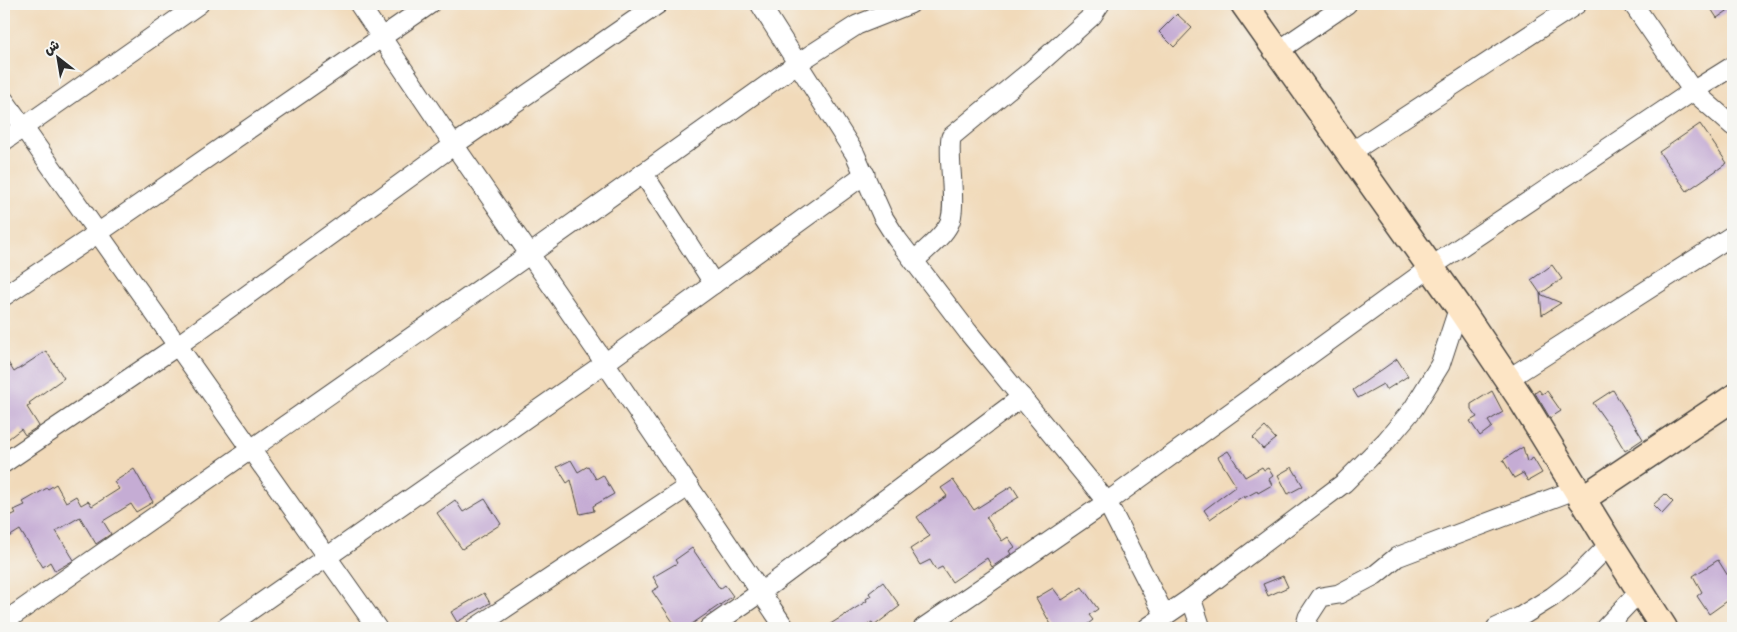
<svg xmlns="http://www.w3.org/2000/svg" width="1737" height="632" viewBox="0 0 1737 632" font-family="'Playpen Sans','Playpen Sans Arabic',sans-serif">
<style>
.building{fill:#c5acd4}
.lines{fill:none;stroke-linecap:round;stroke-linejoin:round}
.street-casing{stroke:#494540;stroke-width:21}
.secondary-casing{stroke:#494540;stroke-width:29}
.street{stroke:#fff;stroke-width:19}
.secondary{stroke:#fde5c5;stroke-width:26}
</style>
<rect width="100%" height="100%" fill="#f6f6f2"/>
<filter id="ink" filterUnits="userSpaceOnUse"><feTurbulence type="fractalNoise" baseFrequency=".02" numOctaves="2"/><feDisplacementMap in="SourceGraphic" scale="10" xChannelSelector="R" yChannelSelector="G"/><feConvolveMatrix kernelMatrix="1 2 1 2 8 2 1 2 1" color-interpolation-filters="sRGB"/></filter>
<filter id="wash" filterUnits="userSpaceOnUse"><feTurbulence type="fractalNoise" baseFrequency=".0096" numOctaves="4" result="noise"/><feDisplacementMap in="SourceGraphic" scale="20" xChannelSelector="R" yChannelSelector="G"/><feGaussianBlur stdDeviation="1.12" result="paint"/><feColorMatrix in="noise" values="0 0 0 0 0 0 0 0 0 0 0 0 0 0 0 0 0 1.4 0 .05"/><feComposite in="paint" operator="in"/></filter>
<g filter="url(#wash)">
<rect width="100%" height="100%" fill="#f1daba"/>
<g id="blocks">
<!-- building -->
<g class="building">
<path d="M1708,4H1733V7L1717,18Z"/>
<path d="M1177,14L1192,28L1174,47L1159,32Z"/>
<path d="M1700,124L1727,163L1687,191L1659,152Z"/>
<path d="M1552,265L1562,279L1540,294L1561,303L1542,315L1540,293L1531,280Z"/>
<path d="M46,351L64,378L29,403L31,405L27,407L39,426L25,435L21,429L4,442V356L14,372Z"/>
<path d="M1397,359L1408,376L1386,390L1383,384L1358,398L1353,390Z"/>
<path d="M1539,390L1542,394L1547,391L1561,411L1550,418L1535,393Z"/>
<path d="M1613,390L1643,439L1625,451L1609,424H1608L1593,403Z"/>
<path d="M1492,391L1503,412L1488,421L1492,427L1480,436L1470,421L1477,417L1471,409V404Z"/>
<path d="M1265,427L1276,439L1263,449L1253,438Z"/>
<path d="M1523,447L1527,462L1533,458L1542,473L1528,481L1523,473L1514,478L1503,460Z"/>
<path d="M1228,451L1245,477L1262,467L1264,470L1268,468L1273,476L1269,479L1272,485L1258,493L1257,491L1244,498L1243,496L1210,519L1204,510L1236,486L1218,457Z"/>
<path d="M571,460L578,472L588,466L596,479L603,475L614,494L593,506L594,511L580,514L571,480L567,483L557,467Z"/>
<path d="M1292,467L1303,486L1288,494L1278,475Z"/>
<path d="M134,469L153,502L136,512L131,504L103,521L111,534L96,544L80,517L56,531L74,560L55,571L50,562L43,567L20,530L4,540V519L16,513L14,510L25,505L23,502L47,488L48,489L56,484L66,502L76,496L81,505L88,501L92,506L119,489L114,482Z"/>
<path d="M953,480L974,510L1012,486L1019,497L986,517L1002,541L1008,537L1015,547L1009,551L1011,554L992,567L987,558L952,582L942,567L936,570L930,560L920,565L910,549L930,536L917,517L947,496L941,488Z"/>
<path d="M1665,494L1673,502L1662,514L1653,505Z"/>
<path d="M485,499L501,524L462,549L437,513L455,500L463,512Z"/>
<path d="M692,548L720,589L725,585L733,596L686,628H677L652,591L659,587L653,577L677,563L675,560Z"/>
<path d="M1718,560L1733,584V597L1709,614L1697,596L1702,592L1693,576Z"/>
<path d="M1283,576L1288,587L1268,596L1263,584Z"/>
<path d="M883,582L900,606L874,626L872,622L862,628H824L867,601L866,599L871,596L869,593Z"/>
<path d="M1082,587L1098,609L1089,615L1093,620L1083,628H1053L1036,598L1053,588L1062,600Z"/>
<path d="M484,593L490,603L457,622L451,612Z"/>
</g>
</g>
</g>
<g filter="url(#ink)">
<use href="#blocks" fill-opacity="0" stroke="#494540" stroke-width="1"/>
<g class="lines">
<defs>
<g id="street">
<path d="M359,4L454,145L605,363L785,628"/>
<path d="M760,4L855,154L883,217L897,239L968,332L1107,502L1165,616"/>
<path d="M1633,4L1693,91L1733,126"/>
<path d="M1278,51L1347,4"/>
<path d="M4,100L377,628"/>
<path d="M4,141L199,4"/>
<path d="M1350,153L1577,4"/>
<path d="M643,173L714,284"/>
<path d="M914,261C925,250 942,238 949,224C958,206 947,159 951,137L1033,69L1092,16L1100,4"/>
<path d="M4,296L98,233L430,4"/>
<path d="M1508,379L1733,235"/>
<path d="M4,463L177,346L454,145L658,4"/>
<path d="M1191,598L1201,628"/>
<path d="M4,622L530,254L798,63L857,25L910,4"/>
<path d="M225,628L605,363L865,174"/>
<path d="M475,628L689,486"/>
<path d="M709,628L761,592L1022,397"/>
<path d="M923,628L1107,502L1431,267L1693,91L1733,66"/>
<path d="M1147,628L1191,598L1344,483L1386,441L1413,409L1440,365L1459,307"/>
<path d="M1305,628L1308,617L1321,597L1339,594L1375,575L1397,557L1577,489"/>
<path d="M1496,628L1520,617L1552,597L1574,580L1610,544"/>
<path d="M1605,628L1640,591"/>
</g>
<g id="secondary">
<path d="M1244,4L1459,307L1521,399L1610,544L1664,628"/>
<path d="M1582,499L1733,398"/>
</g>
</defs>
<!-- street casing -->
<use href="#street" class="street-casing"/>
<!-- secondary casing -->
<use href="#secondary" class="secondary-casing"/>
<!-- street -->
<use href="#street" class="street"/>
<!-- secondary -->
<use href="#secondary" class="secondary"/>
</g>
</g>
<!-- margin -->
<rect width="1737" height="632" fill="none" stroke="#f6f6f2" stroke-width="20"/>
<!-- north arrow -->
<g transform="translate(58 58) rotate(329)" stroke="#f6f6f2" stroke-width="4" paint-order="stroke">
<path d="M0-4L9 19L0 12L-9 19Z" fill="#2b2b2b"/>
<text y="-8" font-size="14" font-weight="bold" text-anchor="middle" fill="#2b2b2b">ش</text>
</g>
</svg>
